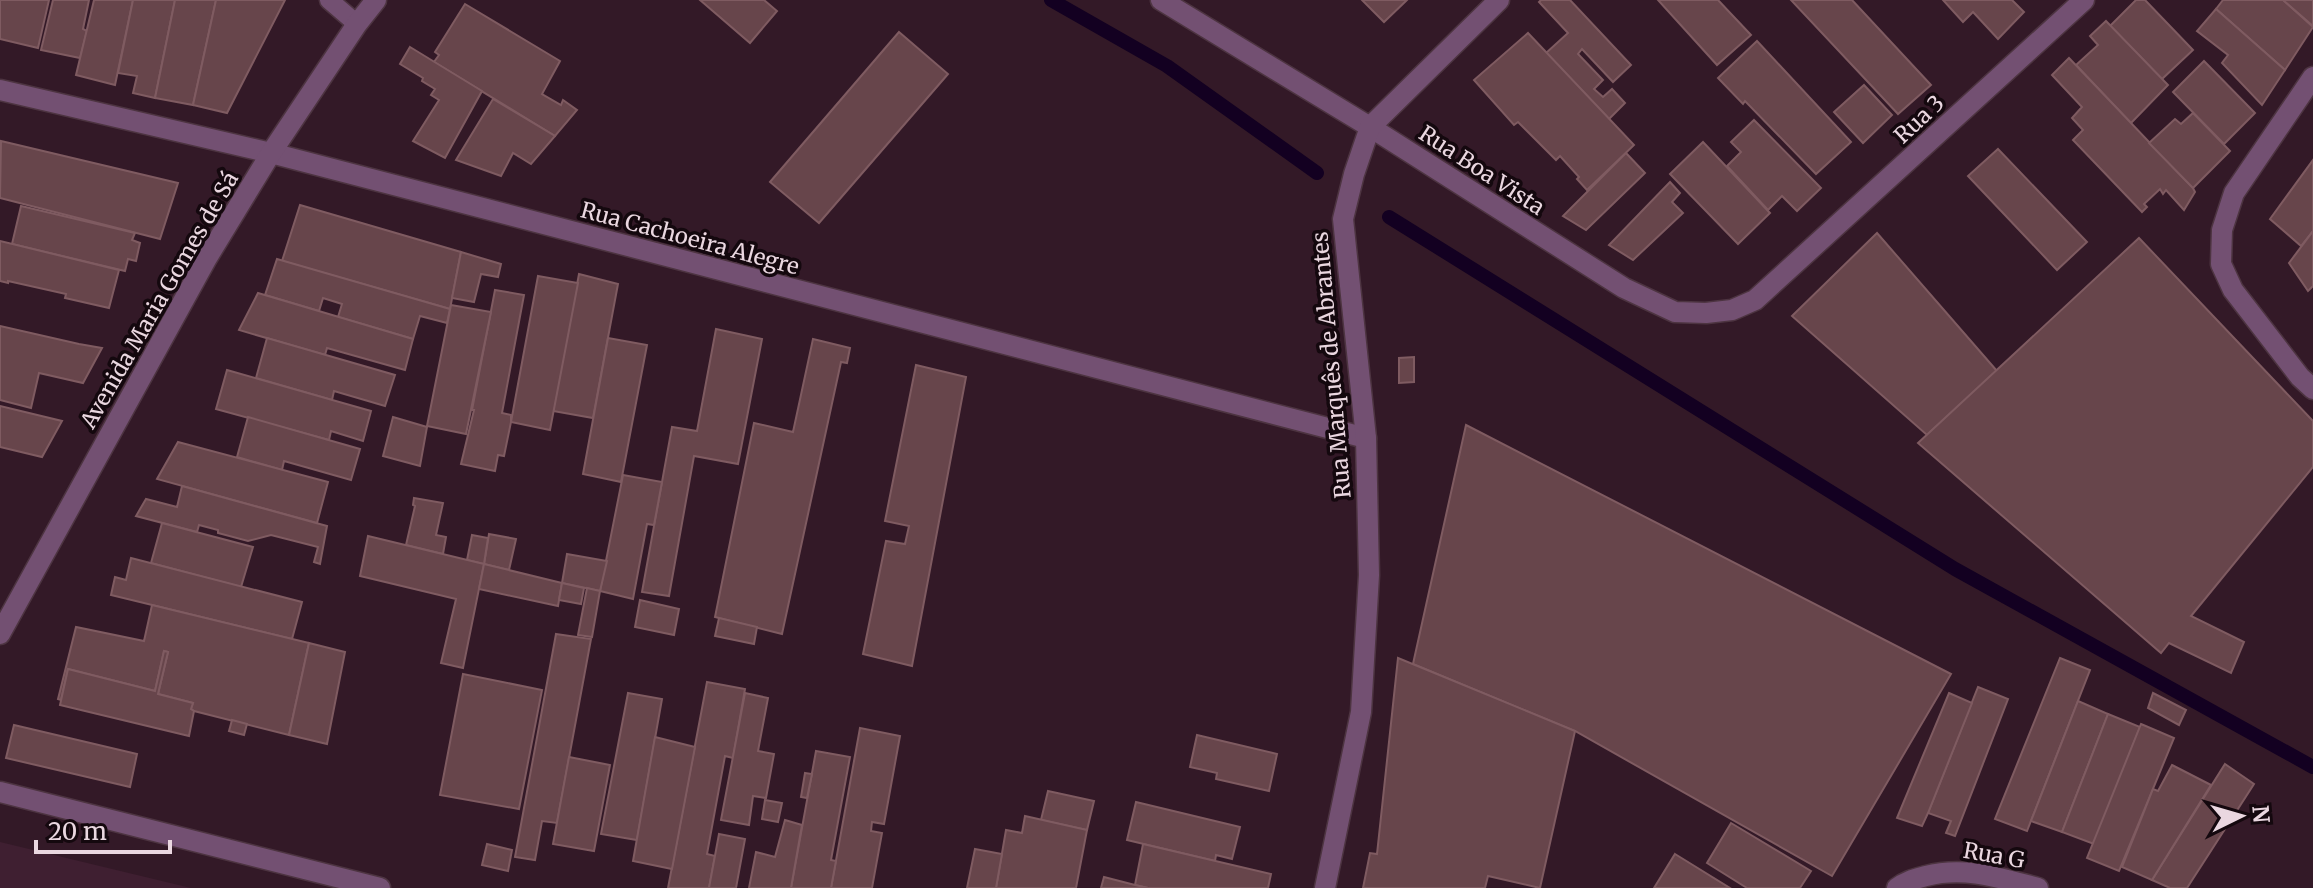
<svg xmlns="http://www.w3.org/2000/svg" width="2313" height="888" viewBox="0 0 2313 888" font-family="Merriweather,serif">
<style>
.built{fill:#3f1f31}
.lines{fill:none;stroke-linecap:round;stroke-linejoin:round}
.stream{stroke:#130021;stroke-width:14}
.building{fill:#67454b;stroke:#7f5b61;stroke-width:2}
.service-casing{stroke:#4d3441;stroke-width:21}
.minor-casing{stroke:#4d3441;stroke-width:23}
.tertiary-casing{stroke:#4d3441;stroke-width:23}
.service{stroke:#735072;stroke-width:18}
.minor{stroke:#735072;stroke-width:20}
.tertiary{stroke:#735072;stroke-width:20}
.labels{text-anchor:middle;stroke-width:7;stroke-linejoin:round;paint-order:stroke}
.street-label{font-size:22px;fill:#ead7e0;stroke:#14080e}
</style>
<rect width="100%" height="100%" fill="#331927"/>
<!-- built -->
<path class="built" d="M0,842L191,888H0Z"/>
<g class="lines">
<!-- stream -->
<g class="stream">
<path d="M1051,0L1167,66L1317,173"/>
<path d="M1389,217L1955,569L2313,767"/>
</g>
</g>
<!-- building -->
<g class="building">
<path d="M0,0H49L38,48L0,39Z"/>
<path d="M53,0H89L83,29L87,31L80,58L41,50Z"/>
<path d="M94,0H133L115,85L76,75Z"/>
<path d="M133,0H175L155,98L133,93L137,76L118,73Z"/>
<path d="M175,0H216L193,105L155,98Z"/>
<path d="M216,0H285L227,113L193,105Z"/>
<path d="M700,0H764L777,11L750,43Z"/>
<path d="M1362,0H1407L1384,22Z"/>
<path d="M1541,0H1570L1631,65L1613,82L1582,49L1578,54L1603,80L1594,89L1603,97L1612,89L1625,103L1609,119L1546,53L1568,33L1539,2Z"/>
<path d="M1658,0H1718L1751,35L1717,65Z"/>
<path d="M1791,0H1852L1931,85L1898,114Z"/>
<path d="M1943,0H2012L2024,12L1998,39L1973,12L1963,22Z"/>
<path d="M2136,0H2145L2193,50L2162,79L2110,26Z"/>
<path d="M2223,0H2283L2313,27L2285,70L2216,9Z"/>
<path d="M2283,0H2313V26Z"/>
<path d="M465,4L560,61L542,94L561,105L563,100L577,110L555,136L434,62L439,55L435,52Z"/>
<path d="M2216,9L2285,70L2262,105L2222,63L2228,55L2197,31Z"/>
<path d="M2106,21L2168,85L2131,123L2076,65L2098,45L2090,36Z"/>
<path d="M899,32L948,74L819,223L770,182Z"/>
<path d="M1528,33L1634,145L1587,190L1577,179L1579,177L1560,156L1556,160L1518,122L1514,125L1474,80Z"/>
<path d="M1757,41L1851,142L1816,174L1745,101L1743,104L1718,78Z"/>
<path d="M410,47L482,91L445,158L413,141L439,100L431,95L435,89L422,81L423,78L400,64Z"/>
<path d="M2069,58L2193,188L2195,192L2184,210L2166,190L2163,194L2160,189L2144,204L2147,207L2142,212L2073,140L2083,130L2072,118L2082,107L2052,75Z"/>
<path d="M2204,61L2255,113L2224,144L2173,92Z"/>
<path d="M1864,85L1892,115L1863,143L1834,112Z"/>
<path d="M493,99L555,136L531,164L513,153L501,176L456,160Z"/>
<path d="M2193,113L2230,151L2193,188L2149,143L2175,119L2181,124Z"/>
<path d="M1754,120L1821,188L1797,211L1782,196L1768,210L1727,166L1741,152L1731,142Z"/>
<path d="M1,141L178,183L160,239L0,198Z"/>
<path d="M1703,142L1770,213L1738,244L1670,174Z"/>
<path d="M1998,149L2087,242L2057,270L1968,176Z"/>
<path d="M1626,153L1645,173L1586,230L1563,216Z"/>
<path d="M2313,160V231L2301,246L2270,219Z"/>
<path d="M1670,182L1680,193L1672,202L1683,213L1633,260L1609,245Z"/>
<path d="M300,205L461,252L450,309L282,261Z"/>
<path d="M21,206L135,233L132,240L140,243L136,261L128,259L125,271L12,244Z"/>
<path d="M2313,231V286L2308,291L2289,263Z"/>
<path d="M1877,233L1997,371L1927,435L1792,316Z"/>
<path d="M2139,238L2313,421V467L2191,616L2244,642L2231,673L2169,643L2161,653L1918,443Z"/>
<path d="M0,241L119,270L109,308L65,298L66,294L8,281V283L0,281Z"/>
<path d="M461,252L501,264L498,277L481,274L474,302L452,298Z"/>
<path d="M277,259L450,309L447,323L420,316L413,339L338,317L342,304L323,298L319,311L265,295Z"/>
<path d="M579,274L618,284L593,418L553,411Z"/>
<path d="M538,276L578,283L550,430L511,422Z"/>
<path d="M495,290L524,295L502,413L511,415V422L504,456L498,455L495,471L461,464L474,410H472Z"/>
<path d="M258,293L413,339L405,370L327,348L325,355L239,330Z"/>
<path d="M451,305L491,312L466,434L427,426Z"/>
<path d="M0,326L79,344L102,348L83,383L39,373L31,408L0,400Z"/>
<path d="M716,329L762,339L738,464L694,456L669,596L642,592L672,427L697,431Z"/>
<path d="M267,338L395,375L385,406L334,391L332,400L256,378Z"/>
<path d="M608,338L647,345L621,482L583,474Z"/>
<path d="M813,339L850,348L847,363L841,362L782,634L715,617L754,423L793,432Z"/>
<path d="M1414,357V382L1399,383V358Z"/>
<path d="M916,365L966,377L912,666L863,654L886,541L905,544L909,526L885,521Z"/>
<path d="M227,370L371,411L363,441L331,431L329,440L216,409Z"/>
<path d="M0,406L62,421L42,457L0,447Z"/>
<path d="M248,417L360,449L351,480L284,461L282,470L237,457Z"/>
<path d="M393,417L427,427L420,466L383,456Z"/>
<path d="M1466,425L1951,674L1832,876L1575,731L1413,664Z"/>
<path d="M178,442L328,482L317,523L157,479Z"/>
<path d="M623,475L662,482L654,525L647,524L633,599L600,591Z"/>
<path d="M182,486L327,526L320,564L314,562L318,547L271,535L248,541L218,533V530L199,525L197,532L136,516L146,499L177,507Z"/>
<path d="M414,498L443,503L436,535L446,537L443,554L406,545L415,506L413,505Z"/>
<path d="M162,523L253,547L241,587L151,563Z"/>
<path d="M489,534L516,539L509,570L484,564Z"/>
<path d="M472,535L488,538L484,564L467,560Z"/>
<path d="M368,536L484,564L463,668L441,663L456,599L360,576Z"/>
<path d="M567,554L607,561L600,591L562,583Z"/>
<path d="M131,558L302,602L292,639L111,595L115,577L126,580Z"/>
<path d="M484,564L562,583L558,606L479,589Z"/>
<path d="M562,583L584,588L581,604L559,600Z"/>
<path d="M587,588L600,591L592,637L578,635Z"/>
<path d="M640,600L679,609L674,635L635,627Z"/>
<path d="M152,605L309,643L289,735L194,711L191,709L193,703L158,694L168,652L164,651L155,691L68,669L61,700L58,699L76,627L144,641Z"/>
<path d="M719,618L757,627L754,644L715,636Z"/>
<path d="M556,634L591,639L557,823L542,821L535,860L515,857Z"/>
<path d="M309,643L345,652L327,744L289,735Z"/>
<path d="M164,651L168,652L158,694L193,703L191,709L194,711L189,736L60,705L68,669L155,691Z"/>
<path d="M1398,658L1575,731L1540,888L1488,876L1485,888H1363L1370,853L1377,854Z"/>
<path d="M2060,658L2090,670L2027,831L1995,819Z"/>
<path d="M463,674L542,690L519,809L440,795Z"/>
<path d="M707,682L745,689L733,758L725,756L707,854L715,856L709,888H668Z"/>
<path d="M1978,687L2008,699L1955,836L1946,833L1951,821L1928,813Z"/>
<path d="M628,693L662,699L637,840L601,834Z"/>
<path d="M745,693L768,698L758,751L774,754L766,798L753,796L749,825L721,820Z"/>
<path d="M1949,693L1972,703L1928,813L1922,826L1897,818Z"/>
<path d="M2153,693L2186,710L2179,725L2148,708Z"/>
<path d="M2078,701L2108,714L2062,832L2031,821Z"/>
<path d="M2108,714L2140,727L2094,844L2062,832Z"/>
<path d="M232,720L247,724L244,735L229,731Z"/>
<path d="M2141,724L2174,738L2119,871L2087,858Z"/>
<path d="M14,725L137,754L130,787L6,758Z"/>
<path d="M860,728L900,736L884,824L872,822L871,831L882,833L872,888H831Z"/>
<path d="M1197,735L1277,754L1269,791L1216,779L1217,773L1190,767Z"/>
<path d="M655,737L695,747L672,869L633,861Z"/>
<path d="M816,751L850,757L831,860L836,861L831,888H791Z"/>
<path d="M569,757L610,765L594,851L553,844Z"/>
<path d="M2225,764L2254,784L2187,888H2170L2152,880Z"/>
<path d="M2172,765L2211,785L2152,880L2122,867L2153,789L2158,791Z"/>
<path d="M805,773L812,774L807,798L801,797Z"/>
<path d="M1048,791L1094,801L1087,830L1041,820Z"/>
<path d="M765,800L782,803L778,822L762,819Z"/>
<path d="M1136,802L1240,827L1232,859L1216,855L1215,861L1127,840Z"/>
<path d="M1025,816L1087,830L1076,888H996L1006,830L1022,833Z"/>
<path d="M785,820L802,825L791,888H749L756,852L775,857Z"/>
<path d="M1731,823L1811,871L1800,888H1747L1707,863Z"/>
<path d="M719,834L745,839L736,888H709Z"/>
<path d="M487,844L512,850L508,871L482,865Z"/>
<path d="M1143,844L1271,874L1268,888H1148L1135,885Z"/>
<path d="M975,849L1002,854L996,888H967Z"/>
<path d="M1675,854L1730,888H1654Z"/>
<path d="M1104,877L1135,885L1148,888H1101Z"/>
</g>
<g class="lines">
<defs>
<path id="service" d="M329,0L357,24"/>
<g id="minor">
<path d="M1161,0L1370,127L1624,288L1675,312L1706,313L1732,310L1755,300L2084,0"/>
<path d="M2313,77L2234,193L2222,230L2221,264L2233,290L2300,377L2313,389"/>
<path d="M0,90L271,153L1366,438"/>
<path d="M0,792L380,888"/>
<path d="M1325,888L1361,712L1369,575L1366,438L1343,219L1354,174L1370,127L1499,0"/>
<path d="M1897,888C1906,881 1915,879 1926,876C1965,866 2000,878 2038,888"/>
</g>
<path id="tertiary" d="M0,634L207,258L271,153L357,24L376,0"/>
</defs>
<!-- service casing -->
<use href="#service" class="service-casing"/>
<!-- minor casing -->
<use href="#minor" class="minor-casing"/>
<!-- tertiary casing -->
<use href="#tertiary" class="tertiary-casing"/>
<!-- service -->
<use href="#service" class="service"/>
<!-- minor -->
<use href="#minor" class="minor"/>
<!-- tertiary -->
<use href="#tertiary" class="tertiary"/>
</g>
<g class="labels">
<!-- street labels -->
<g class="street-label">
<text transform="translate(1919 119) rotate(-43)" y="8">Rua 3</text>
<text transform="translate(1482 170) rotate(33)" y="8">Rua Boa Vista</text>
<text transform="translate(690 238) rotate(15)" y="8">Rua Cachoeira Alegre</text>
<text transform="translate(159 300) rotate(-60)" y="8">Avenida Maria Gomes de Sá</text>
<text transform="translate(1331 365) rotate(-95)" y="8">Rua Marquês de Abrantes</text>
<text transform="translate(1994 855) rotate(10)" y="8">Rua G</text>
</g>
</g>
<!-- north arrow -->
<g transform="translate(2241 816) rotate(85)" stroke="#14080e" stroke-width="6" paint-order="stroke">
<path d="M0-6L14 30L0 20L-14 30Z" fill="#ead7e0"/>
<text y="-12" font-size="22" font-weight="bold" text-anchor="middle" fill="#ead7e0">N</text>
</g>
<!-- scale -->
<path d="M36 840v12h134v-12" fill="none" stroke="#ead7e0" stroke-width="4"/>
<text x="48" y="840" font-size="24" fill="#ead7e0" stroke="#14080e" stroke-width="6" paint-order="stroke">20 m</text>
</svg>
